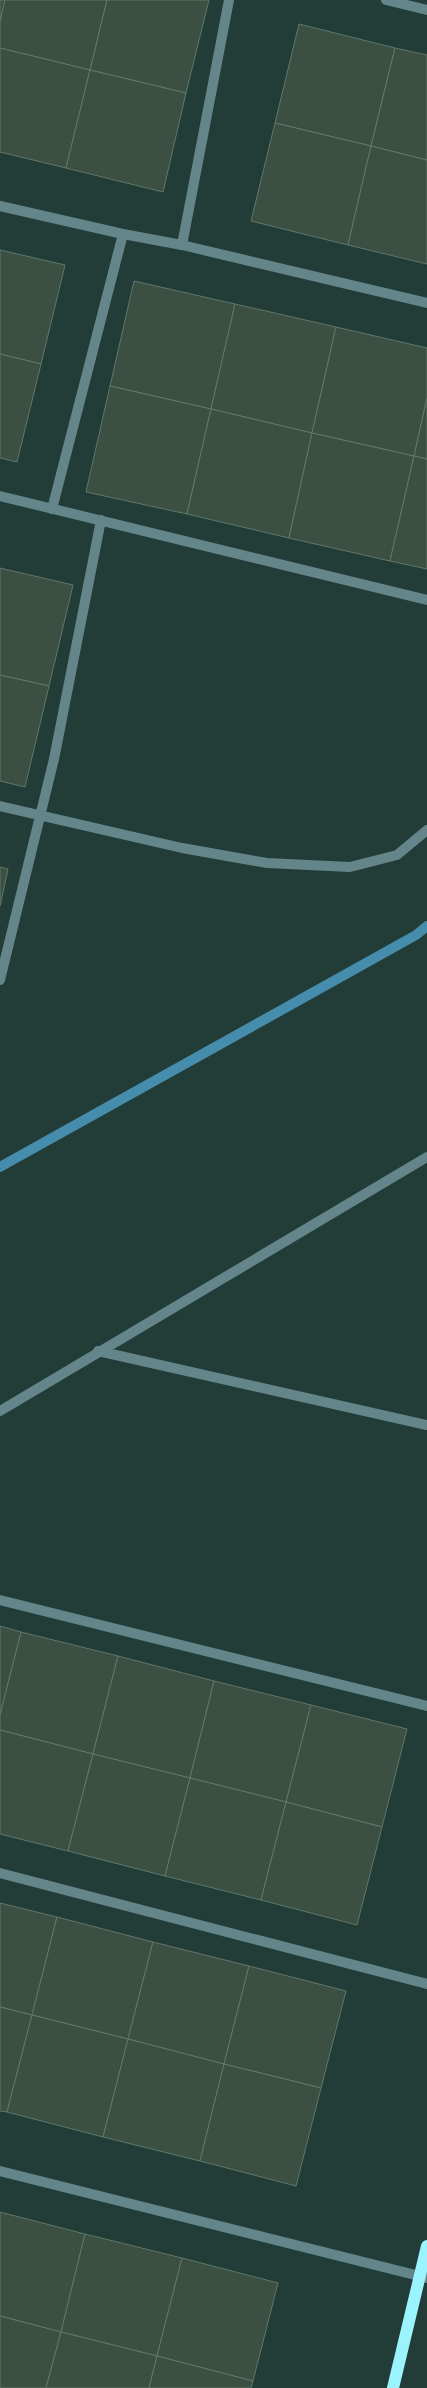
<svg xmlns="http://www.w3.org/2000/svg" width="427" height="2388" viewBox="0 0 427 2388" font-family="Mulish,sans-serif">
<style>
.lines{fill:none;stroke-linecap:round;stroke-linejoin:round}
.stream{stroke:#468dad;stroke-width:10}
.building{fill:#3b5043;stroke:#61776a}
.minor{stroke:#64868a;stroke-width:10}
.highway{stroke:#9bf3fe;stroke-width:12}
</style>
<rect width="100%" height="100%" fill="#223c38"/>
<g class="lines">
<!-- stream -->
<path class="stream" d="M0,1167L416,935L427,926"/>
</g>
<!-- building -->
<g class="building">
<path d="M0,0H5L0,22Z"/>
<path d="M5,0H107L90,70L0,48V22Z"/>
<path d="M107,0H209L186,93L90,70Z"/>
<path d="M299,24L395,48L371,146L275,123Z"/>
<path d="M0,48L90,70L66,168L0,152Z"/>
<path d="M395,48L427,55V160L371,146Z"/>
<path d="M90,70L186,93L163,192L66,168Z"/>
<path d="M275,123L371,146L348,245L251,221Z"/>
<path d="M371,146L427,160V264L348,245Z"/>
<path d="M0,250L65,265L41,364L0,354Z"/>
<path d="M134,281L235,304L211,409L110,386Z"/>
<path d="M235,304L336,327L312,433L211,409Z"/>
<path d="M336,327L427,348V398L414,456L312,433Z"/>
<path d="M0,354L41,364L17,462L0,458Z"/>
<path d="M110,386L211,409L187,514L86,492Z"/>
<path d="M427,398V459L414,456Z"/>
<path d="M211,409L312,433L289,538L187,514Z"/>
<path d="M312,433L414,456L390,561L289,538Z"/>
<path d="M414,456L427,459V569L390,561Z"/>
<path d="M0,568L73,585L49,686L0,675Z"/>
<path d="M0,675L49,686L25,787L0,781Z"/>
<path d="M0,867L8,869L0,906Z"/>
<path d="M0,1626L21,1632L0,1715Z"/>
<path d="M21,1632L118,1656L93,1754L0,1730V1715Z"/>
<path d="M118,1656L214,1681L190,1778L93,1754Z"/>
<path d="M214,1681L311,1705L286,1802L190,1778Z"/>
<path d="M311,1705L407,1729L382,1827L286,1802Z"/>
<path d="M0,1730L93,1754L68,1851L0,1834Z"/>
<path d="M93,1754L190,1778L165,1876L68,1851Z"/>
<path d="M190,1778L286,1802L261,1900L165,1876Z"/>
<path d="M286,1802L382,1827L357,1925L261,1900Z"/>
<path d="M0,1903L57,1917L32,2015L0,2007Z"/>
<path d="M57,1917L153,1942L128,2039L32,2015Z"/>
<path d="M153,1942L249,1966L224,2064L128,2039Z"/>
<path d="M249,1966L346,1991L321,2088L224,2064Z"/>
<path d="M0,2007L32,2015L7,2112L0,2111Z"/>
<path d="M32,2015L128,2039L103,2137L7,2112Z"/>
<path d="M128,2039L224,2064L200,2161L103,2137Z"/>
<path d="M224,2064L321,2088L296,2186L200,2161Z"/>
<path d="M0,2212L85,2234L61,2332L0,2316Z"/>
<path d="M85,2234L182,2258L157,2356L61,2332Z"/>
<path d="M182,2258L278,2283L253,2381L157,2356Z"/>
<path d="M0,2316L61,2332L46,2388H0Z"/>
<path d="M61,2332L157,2356L149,2388H46Z"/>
<path d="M157,2356L253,2381L251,2388H149Z"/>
</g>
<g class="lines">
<!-- minor -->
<g class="minor">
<path d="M386,0L427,10"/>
<path d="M0,206L123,234L182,245L427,303"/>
<path d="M182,245L229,0"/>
<path d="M0,496L427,600"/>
<path d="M52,509L123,234"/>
<path d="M0,806L182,848L267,863L350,867L397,855L427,830"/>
<path d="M0,980L54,759L101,520"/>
<path d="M98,1351L427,1425"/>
<path d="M0,1411L427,1157"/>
<path d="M0,1600L427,1706"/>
<path d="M0,1873L427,1984"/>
<path d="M0,2171L427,2278"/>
</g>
<!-- highway -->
<path class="highway" d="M393,2388L427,2246"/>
</g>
</svg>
